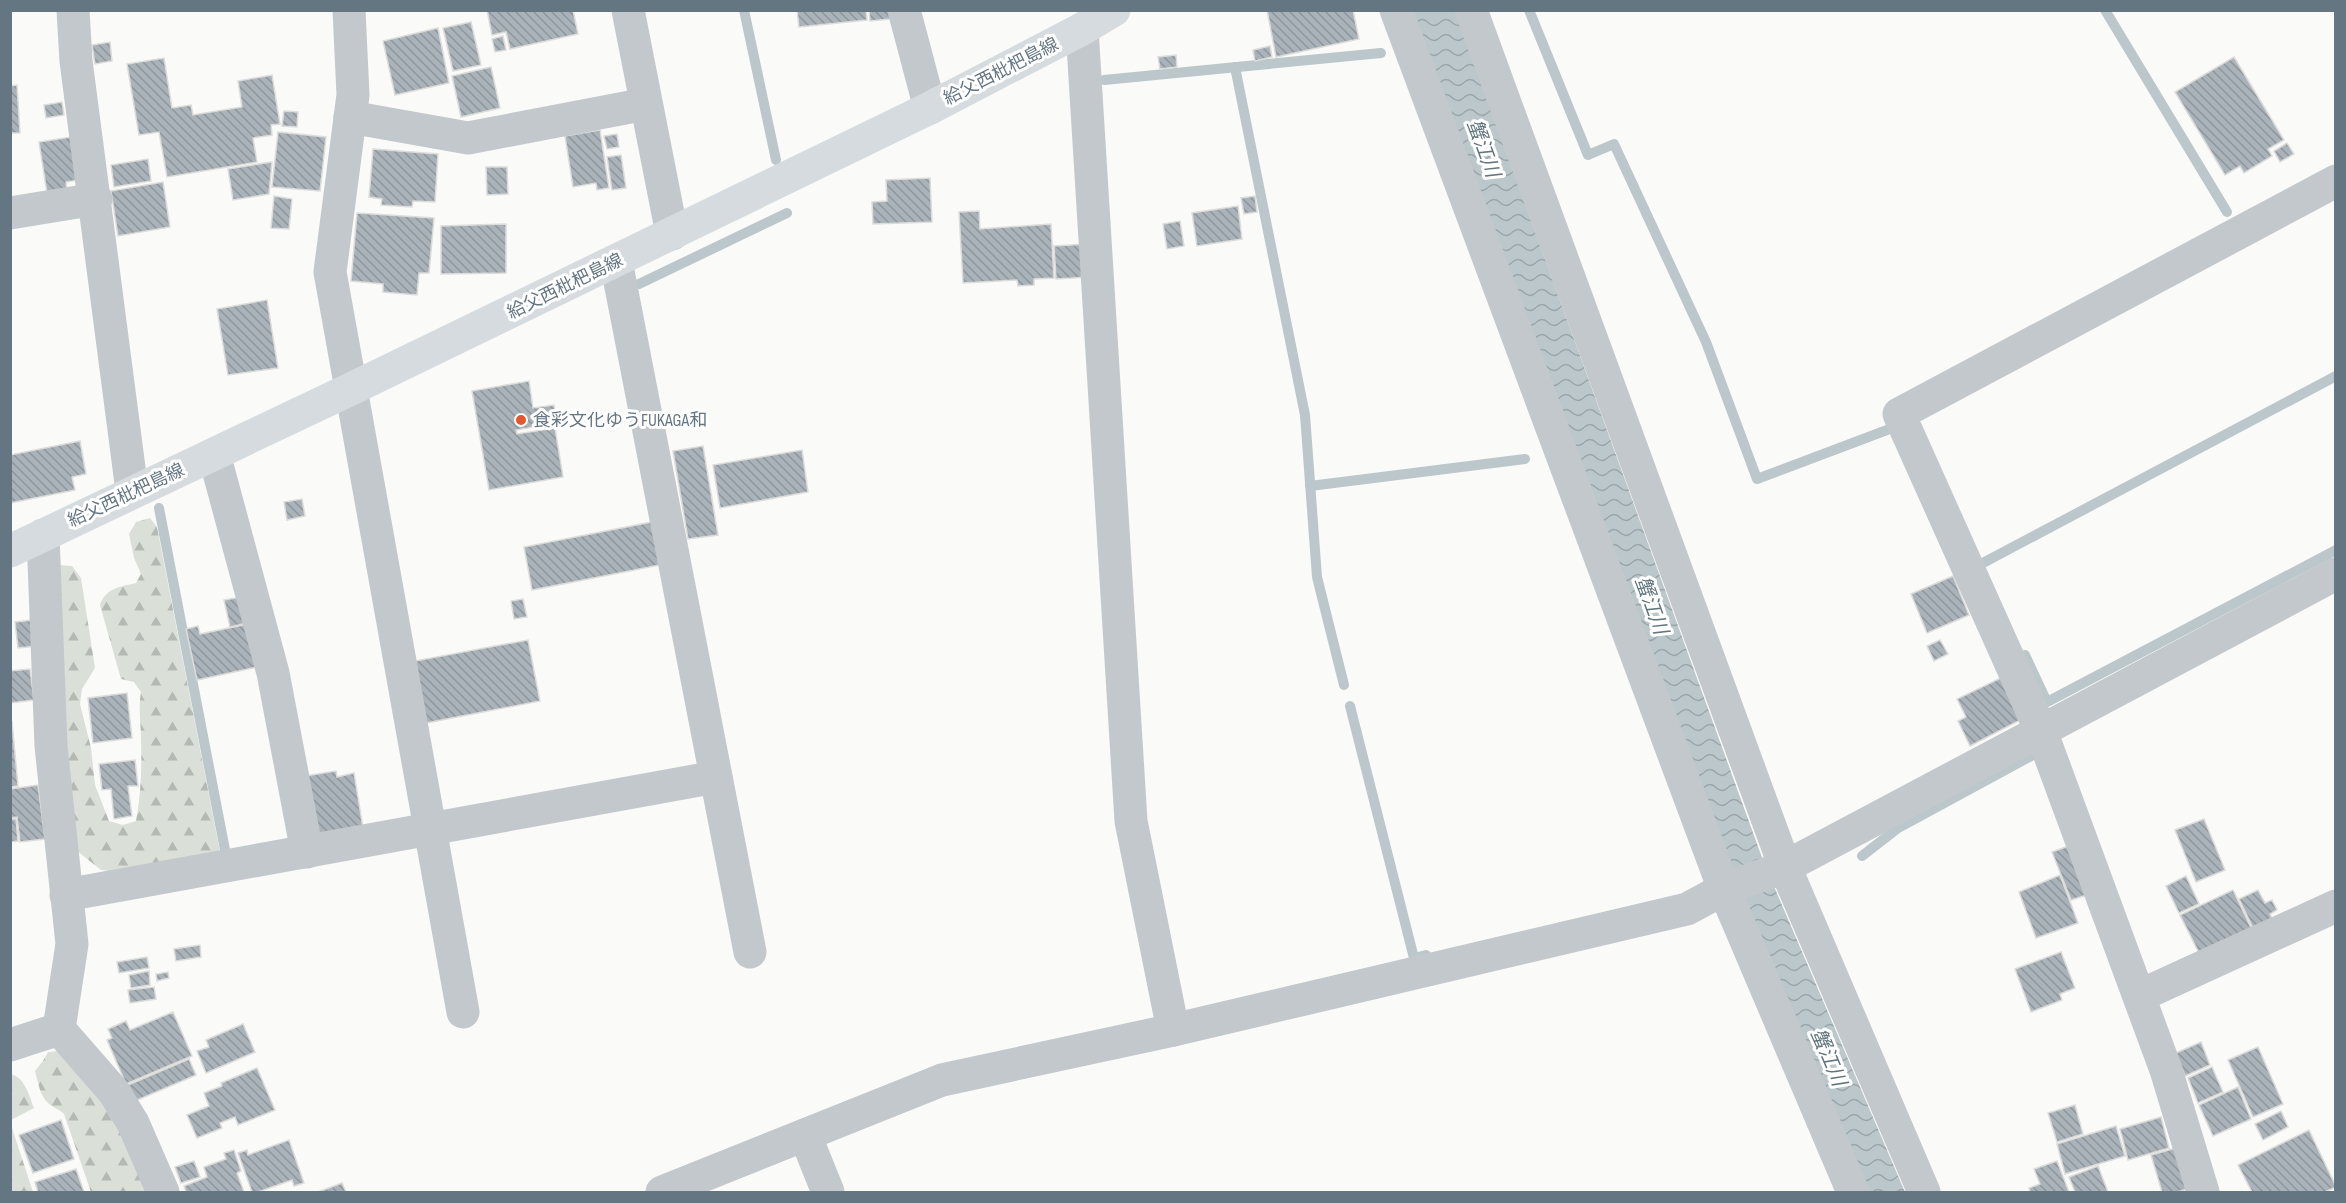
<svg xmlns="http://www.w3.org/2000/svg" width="2346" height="1203" viewBox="0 0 2346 1203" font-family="'Sofia Sans Condensed','Noto Sans JP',sans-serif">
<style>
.forest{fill:url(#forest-firs)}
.water{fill:url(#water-waves)}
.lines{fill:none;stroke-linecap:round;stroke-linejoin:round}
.stream{stroke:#bbc7cb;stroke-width:10}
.building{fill:url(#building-back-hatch);stroke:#dcdcda;stroke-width:1.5}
.minor{stroke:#c3c8cc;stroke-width:33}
.secondary{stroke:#d6dbdf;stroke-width:33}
.poi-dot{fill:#e4572e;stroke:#fff;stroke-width:2}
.labels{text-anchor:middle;stroke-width:6;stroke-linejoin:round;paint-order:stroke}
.street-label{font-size:18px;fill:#657683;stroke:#fff}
.poi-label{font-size:18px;fill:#657683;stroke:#fff;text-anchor:start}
.water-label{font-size:20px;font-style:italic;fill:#60757c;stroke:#fff}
</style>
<defs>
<pattern id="forest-firs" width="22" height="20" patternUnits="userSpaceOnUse" patternTransform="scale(1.5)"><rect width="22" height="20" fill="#dadfd7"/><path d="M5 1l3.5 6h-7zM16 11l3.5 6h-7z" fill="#b4b9b4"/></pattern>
<pattern id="water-waves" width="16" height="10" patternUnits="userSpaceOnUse" patternTransform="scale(1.5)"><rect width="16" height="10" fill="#bbc7cb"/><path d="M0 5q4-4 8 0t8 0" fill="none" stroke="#9ca6aa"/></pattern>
<pattern id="building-back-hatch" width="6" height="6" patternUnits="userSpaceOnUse" patternTransform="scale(1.5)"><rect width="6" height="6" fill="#aab3b9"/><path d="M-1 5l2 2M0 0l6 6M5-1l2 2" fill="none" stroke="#8e969c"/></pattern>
</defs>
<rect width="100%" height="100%" fill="#fafaf8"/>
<!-- forest -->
<g class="forest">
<path d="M150,518L157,527L220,852L118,872L101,870L71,846L56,565L72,566L81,578L95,668L82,689L80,704L91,748L95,785L109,821L123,825L136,821C141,794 142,767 141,740C141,723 138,709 141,692L134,682L121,679L100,605C106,588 119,587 136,583L141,574L134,558L129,534L136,522Z"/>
<path d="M58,1051L112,1110L151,1192H91L64,1114C59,1109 52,1107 48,1103C40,1096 38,1082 35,1071L43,1061L48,1052Z"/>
<path d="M11,1074C25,1078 29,1095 34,1108L11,1120Z"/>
<path d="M11,1125L33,1192H11Z"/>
</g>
<!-- water -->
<path class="water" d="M1410,11H1455L1764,863L1905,1192H1864L1739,900Z"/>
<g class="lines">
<!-- stream -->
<g class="stream">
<path d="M744,10L776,160"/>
<path d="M1529,10L1588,155L1614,144L1706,342L1757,479L1887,430"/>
<path d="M2105,10L2227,212"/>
<path d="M1235,67L1305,415L1317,577L1344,685"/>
<path d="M1104,80L1381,53"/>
<path d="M639,284L787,213"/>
<path d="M1310,486L1525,459"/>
<path d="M159,508L226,855"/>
<path d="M1981,564L2336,376"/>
<path d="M2025,655L2047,702L2336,550"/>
<path d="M1350,706L1414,958L1426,955"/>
<path d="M1862,856L1898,828L2031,756"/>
</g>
</g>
<!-- building -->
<g class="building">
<path d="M487,10H573L578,34L510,49L506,32L492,35Z"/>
<path d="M797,10H866L867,20L799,27Z"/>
<path d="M869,10H889L890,19L870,21Z"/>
<path d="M1267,10H1353L1359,39L1276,57Z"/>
<path d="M471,22L481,65L453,71L443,28Z"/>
<path d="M438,28L449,83L395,95L383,41Z"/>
<path d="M503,36L506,50L495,52L492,39Z"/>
<path d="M110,42L112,61L95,64L92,45Z"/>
<path d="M1270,46L1272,57L1255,61L1253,50Z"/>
<path d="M1176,55L1177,67L1160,69L1158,57Z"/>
<path d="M2234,57L2284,140L2268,149L2272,156L2244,173L2240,166L2225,175L2175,92Z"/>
<path d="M164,58L172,108L191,105L193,115L242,107L238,81L272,75L280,124L271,125L272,135L253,138L257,162L167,177L159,132L139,135L127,64Z"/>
<path d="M491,67L500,108L461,117L452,76Z"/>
<path d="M17,85L20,133H10V86Z"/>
<path d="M62,102L64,115L46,118L44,105Z"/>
<path d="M284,111L298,112L297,127L282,126Z"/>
<path d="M600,130L609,188L597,190L596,183L573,187L565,136Z"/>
<path d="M278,132L326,137L320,191L272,187Z"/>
<path d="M617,134L619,147L607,149L604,136Z"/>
<path d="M77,136L84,179L66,182L67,190L47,193L39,142Z"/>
<path d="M2287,143L2294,154L2280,162L2274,151Z"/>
<path d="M373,149L438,154L435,202L413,201L412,207L381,205L382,199L369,197Z"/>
<path d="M621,155L626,188L612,190L607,157Z"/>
<path d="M148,159L151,181L114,187L111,165Z"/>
<path d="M272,162L269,194L233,200L228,169Z"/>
<path d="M486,167H507L508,194L487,195Z"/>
<path d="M930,178L932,222L873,224L872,202L887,201L886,180Z"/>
<path d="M163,182L170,227L118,236L111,191Z"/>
<path d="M274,196L292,199L289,229L271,228Z"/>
<path d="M1255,196L1257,212L1244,214L1241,198Z"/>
<path d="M1238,206L1242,239L1197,246L1192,213Z"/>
<path d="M979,211L980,229L1051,224L1054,278L1034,279V285L1018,286L1017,280L963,283L959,212Z"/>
<path d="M357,213L434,218L429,273H419L417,295L383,292V284L351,281Z"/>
<path d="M1180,221L1184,246L1167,249L1163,224Z"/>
<path d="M506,224V273L441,274V226Z"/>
<path d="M1088,244L1090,277L1056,279L1054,246Z"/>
<path d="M267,300L278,368L228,375L217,309Z"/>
<path d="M529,381L533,408L554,405L557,423L516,430L517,434L555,428L563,477L489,490L472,391Z"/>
<path d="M80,441L86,474L72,477L75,490L10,503V455Z"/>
<path d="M703,446L718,535L688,539L673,451Z"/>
<path d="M802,450L808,492L720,508L713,465Z"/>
<path d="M302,499L305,516L287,520L284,502Z"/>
<path d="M657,521L665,564L532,590L524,547Z"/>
<path d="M1953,576L1969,615L1927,633L1911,594Z"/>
<path d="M241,597L247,623L230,627L224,600Z"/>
<path d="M523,599L527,617L514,619L511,601Z"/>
<path d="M34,620L37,646L18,648L15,622Z"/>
<path d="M248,624L257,667L197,680L186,629L198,626L200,634Z"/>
<path d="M528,640L540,701L426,723L415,661Z"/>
<path d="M1940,640L1948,654L1934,661L1927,646Z"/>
<path d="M30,669L34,700L10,703V671Z"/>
<path d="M2007,675L2028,716L1970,746L1958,721L1966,717L1957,699Z"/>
<path d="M127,693L132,738L93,743L88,698Z"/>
<path d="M12,722L18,786L10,787V723Z"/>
<path d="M135,760L138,786H128L132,816L114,819L111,789L102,790L99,764Z"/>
<path d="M336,771L337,777L354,773L363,828L316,837L305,776Z"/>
<path d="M38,785L45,839L20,842L17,817L10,818V789Z"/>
<path d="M10,819H16L18,841L10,842Z"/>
<path d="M2204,819L2225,870L2196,882L2175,830Z"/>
<path d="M2074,844L2093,893L2071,900L2052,852Z"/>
<path d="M2060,875L2078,923L2036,938L2019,892Z"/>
<path d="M2186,876L2199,904L2179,913L2166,886Z"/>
<path d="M2233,890L2254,934L2202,959L2180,915Z"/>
<path d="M2258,890L2265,903L2272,900L2277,910L2270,914L2272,919L2253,928L2239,899Z"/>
<path d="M200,945L201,957L176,961L174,949Z"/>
<path d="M2061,952L2075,988L2060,994L2062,1000L2031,1012L2015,969Z"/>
<path d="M147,957L149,968L119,973L117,962Z"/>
<path d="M149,971L150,985L131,988L129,975Z"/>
<path d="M168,972L169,978L157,981L156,974Z"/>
<path d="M154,987L156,999L130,1003L128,990Z"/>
<path d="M173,1012L192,1056L126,1084L107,1040L112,1038L108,1029L126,1021L130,1030Z"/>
<path d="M243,1024L255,1052L206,1073L197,1051L209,1047L206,1040Z"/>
<path d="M2201,1042L2210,1065L2185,1076L2176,1053Z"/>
<path d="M2258,1047L2283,1104L2253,1117L2228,1060Z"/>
<path d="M189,1059L196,1075L135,1101L128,1085Z"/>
<path d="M2212,1067L2223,1092L2198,1103L2188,1078Z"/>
<path d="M257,1068L275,1110L238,1125L235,1117L220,1123L222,1128L197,1138L187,1115L209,1106L204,1093L222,1086L221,1083Z"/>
<path d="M2238,1087L2251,1119L2213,1136L2199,1105Z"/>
<path d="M2075,1105L2083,1134L2057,1142L2048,1113Z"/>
<path d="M2281,1111L2288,1127L2263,1140L2255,1124Z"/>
<path d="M2161,1117L2169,1148L2128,1160L2120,1129Z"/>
<path d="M61,1120L74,1159L33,1173L19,1135Z"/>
<path d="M2116,1126L2125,1156L2065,1174L2057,1144Z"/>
<path d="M2309,1130L2336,1187L2325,1192H2252L2238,1165Z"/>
<path d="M289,1140L304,1183L294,1186L292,1180L258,1192H252L238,1153L247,1150L248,1155Z"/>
<path d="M2183,1146L2194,1187L2177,1192H2162L2151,1155Z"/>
<path d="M234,1150L241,1171L237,1173L244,1192H186L184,1186L207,1177L204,1167L226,1159L224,1153Z"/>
<path d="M194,1161L200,1177L181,1183L175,1167Z"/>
<path d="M2057,1161L2069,1192H2030L2029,1188L2040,1184L2034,1169Z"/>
<path d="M2098,1166L2108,1192H2075L2069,1177Z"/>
<path d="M76,1169L84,1192H38L35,1182Z"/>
<path d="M342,1183L346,1192H318Z"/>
</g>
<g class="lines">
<!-- minor -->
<g class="minor">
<path d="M73,10L76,61L132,491"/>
<path d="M349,10L353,95L330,272L463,1012"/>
<path d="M628,10L672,234"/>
<path d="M904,10L930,108"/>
<path d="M1396,10L1724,889L1853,1192"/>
<path d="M1471,10L1785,867L1924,1192"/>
<path d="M1082,29L1131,821L1173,1030"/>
<path d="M350,117L468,138L646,104"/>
<path d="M10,213L96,199"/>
<path d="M616,261L750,952"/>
<path d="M214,454L273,673L307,852"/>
<path d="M66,895L716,777"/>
<path d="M2139,996L2336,906"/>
<path d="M59,1029L114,1092L133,1123L163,1192"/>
<path d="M10,1045L59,1029L72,944L51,746L43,535"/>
<path d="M805,1135L828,1192"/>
<path d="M662,1192L942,1080L1173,1030L1687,909L1724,889L1785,867L2336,574"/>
<path d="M2203,1192L2166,1070L2041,731L1899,414L2336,181"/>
</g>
<!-- secondary -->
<path class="secondary" d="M10,551L351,389L930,108L1082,29L1114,10"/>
</g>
<!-- markers -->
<circle class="poi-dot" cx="521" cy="420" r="6"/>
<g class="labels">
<!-- street labels -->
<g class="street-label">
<text transform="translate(1001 71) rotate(-27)" y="6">給父西枇杷島線</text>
<text transform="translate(565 286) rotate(-26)" y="6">給父西枇杷島線</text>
<text transform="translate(126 495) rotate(-25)" y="6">給父西枇杷島線</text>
</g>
<!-- poi labels -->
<g class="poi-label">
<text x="533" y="426">食彩文化ゆうFUKAGA和</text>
</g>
<!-- water labels -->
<g class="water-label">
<text transform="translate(1484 148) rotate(70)" y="7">蟹江川</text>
<text transform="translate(1652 605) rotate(70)" y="7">蟹江川</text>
<text transform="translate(1829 1057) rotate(67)" y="7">蟹江川</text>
</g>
</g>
<!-- border -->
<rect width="2346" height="1203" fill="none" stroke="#657683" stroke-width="24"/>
</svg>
